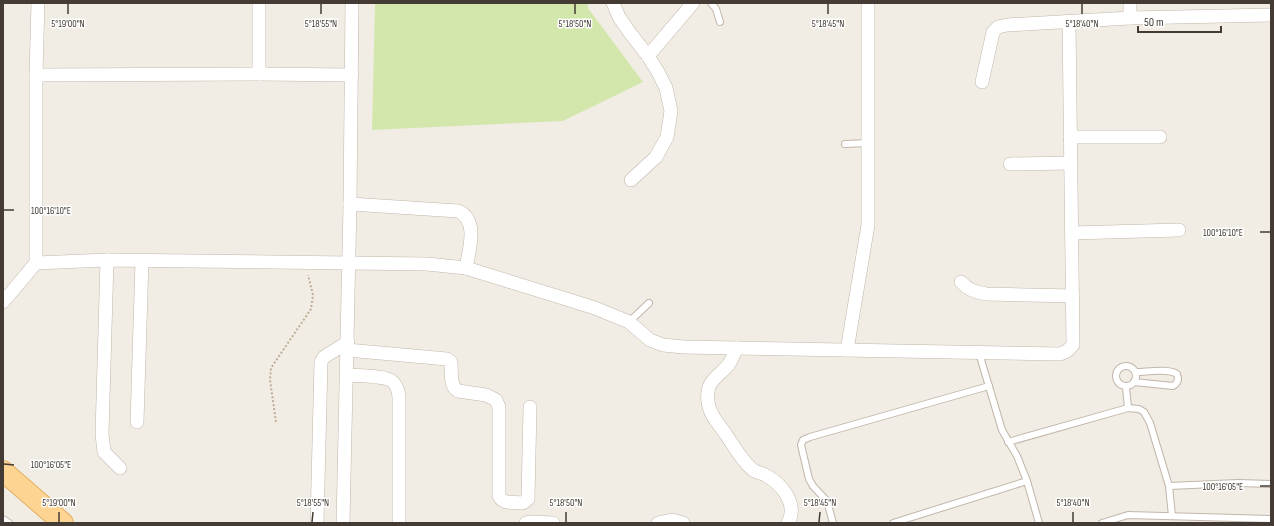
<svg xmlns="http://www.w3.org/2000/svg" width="1274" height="526" viewBox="0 0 1274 526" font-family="'Sofia Sans Condensed',sans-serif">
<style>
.green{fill:#d3e7ad}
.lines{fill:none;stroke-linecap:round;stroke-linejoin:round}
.lane-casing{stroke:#c1b6aa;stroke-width:8}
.street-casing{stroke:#c1b6aa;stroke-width:14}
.primary-casing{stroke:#e3af62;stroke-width:22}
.path{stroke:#bfae98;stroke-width:2;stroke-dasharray:2 2;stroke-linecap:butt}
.lane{stroke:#fff;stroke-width:6}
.street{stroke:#fff;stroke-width:13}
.primary{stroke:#fed492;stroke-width:20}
.ticks{fill:none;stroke:#443c34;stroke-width:1.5}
.ticks-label{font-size:10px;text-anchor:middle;fill:#443c34;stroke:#fff;stroke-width:3;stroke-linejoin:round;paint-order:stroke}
</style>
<rect width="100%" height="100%" fill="#f2ede4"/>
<!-- green -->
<path class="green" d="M375,3H588V8L643,82L563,121L372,130Z"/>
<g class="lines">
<defs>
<g id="lane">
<path d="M711,3L716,9L720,22"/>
<path d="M845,144L868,143"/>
<path d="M629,322L649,303"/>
<path d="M979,353L1002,430L1017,456L1027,481L1039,523"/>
<circle cx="1126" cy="376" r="10"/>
<path d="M1134,382L1173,386C1178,383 1179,379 1177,374C1168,368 1147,372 1136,372"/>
<path d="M1126,387L1128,408"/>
<path d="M1008,442L1128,408L1139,409L1144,412L1150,423L1169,486L1172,516"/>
<path d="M1169,486L1238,483L1271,484"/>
<path d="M3,519L9,523"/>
<path d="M833,523L827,501L813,486L809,479L801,445L803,440L810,437L989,386"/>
<path d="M893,523L1027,481"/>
<path d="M1102,523L1128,515L1271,519"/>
</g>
<g id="street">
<path d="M613,3L619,17L630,33L648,56L658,72L666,88L671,111L667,137L656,157L631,180"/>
<path d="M1130,3V18"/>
<path d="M648,56L693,3"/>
<path d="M259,74V3"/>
<path d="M36,75L259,74L352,75"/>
<path d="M982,82L993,32L998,27L1007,25L1130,18L1271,15"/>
<path d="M1070,137H1160"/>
<path d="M1010,164L1070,163"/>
<path d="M350,204L458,211C479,220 469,250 466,268"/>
<path d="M1072,233L1179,230"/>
<path d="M107,260L102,434L104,452L120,468"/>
<path d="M36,263L107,260L427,264L466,268L595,308L629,322L650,340L663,345L684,347L1060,354L1067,351L1073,345L1069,21"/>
<path d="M961,282C968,290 976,293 987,294L1073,296"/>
<path d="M3,302L36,263V75L38,3"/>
<path d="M737,348C734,353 732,359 729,364C723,372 712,378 709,387C706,396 708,408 713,416C717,423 723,430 727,436C735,448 742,461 753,470C757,473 763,473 767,476C783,485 798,505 788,523"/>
<path d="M347,350L447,359L451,362C452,372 449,386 458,391L486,395L496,400L499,407V496L501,499L506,502L523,503L528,499L530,407"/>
<path d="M847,350L868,225V3"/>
<path d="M347,375C357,376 386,375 393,382C397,386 398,390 399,396V523"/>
<path d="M137,422L142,261"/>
<path d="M317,523L321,362L324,357L348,342"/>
<path d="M343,523L350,204L352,3"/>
<path d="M526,523L530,522L553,523"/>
<path d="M658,523L672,520L683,523"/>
</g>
<path id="primary" d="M3,471L63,523"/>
</defs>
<!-- lane casing -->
<use href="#lane" class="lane-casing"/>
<!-- street casing -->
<use href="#street" class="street-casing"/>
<!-- primary casing -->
<use href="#primary" class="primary-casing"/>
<!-- path -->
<path class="path" d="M276,422L270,380L271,368L311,309L313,295L308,275"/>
<!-- lane -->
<use href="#lane" class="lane"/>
<!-- street -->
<use href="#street" class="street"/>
<!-- primary -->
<use href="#primary" class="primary"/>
</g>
<!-- ticks -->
<path class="ticks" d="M68,14V4M321,14V4M575,14V4M828,14V4M1082,14V4M4,210H14M1260,232H1270M4,464L14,465M1260,486H1270M59,522V512M312,522L313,512M566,522V512M819,522L820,512M1073,522V512"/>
<g class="ticks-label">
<text x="68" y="27">5°19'00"N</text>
<text x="321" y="27">5°18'55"N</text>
<text x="575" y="27">5°18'50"N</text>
<text x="828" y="27">5°18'45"N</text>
<text x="1082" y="27">5°18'40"N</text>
<text x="51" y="214">100°16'10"E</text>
<text x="1223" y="236">100°16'10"E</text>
<text x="51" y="468">100°16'05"E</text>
<text x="1223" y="490">100°16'05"E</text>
<text x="59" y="506">5°19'00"N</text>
<text x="313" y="506">5°18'55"N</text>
<text x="566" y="506">5°18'50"N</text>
<text x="820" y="506">5°18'45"N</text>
<text x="1073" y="506">5°18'40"N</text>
</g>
<!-- border -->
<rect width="1274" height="526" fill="none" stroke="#443c34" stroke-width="8"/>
<!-- scale -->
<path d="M1138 26v6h83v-6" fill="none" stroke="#443c34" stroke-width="2"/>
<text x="1144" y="26" font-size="12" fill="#443c34" stroke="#ffffff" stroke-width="3" paint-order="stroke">50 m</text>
</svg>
